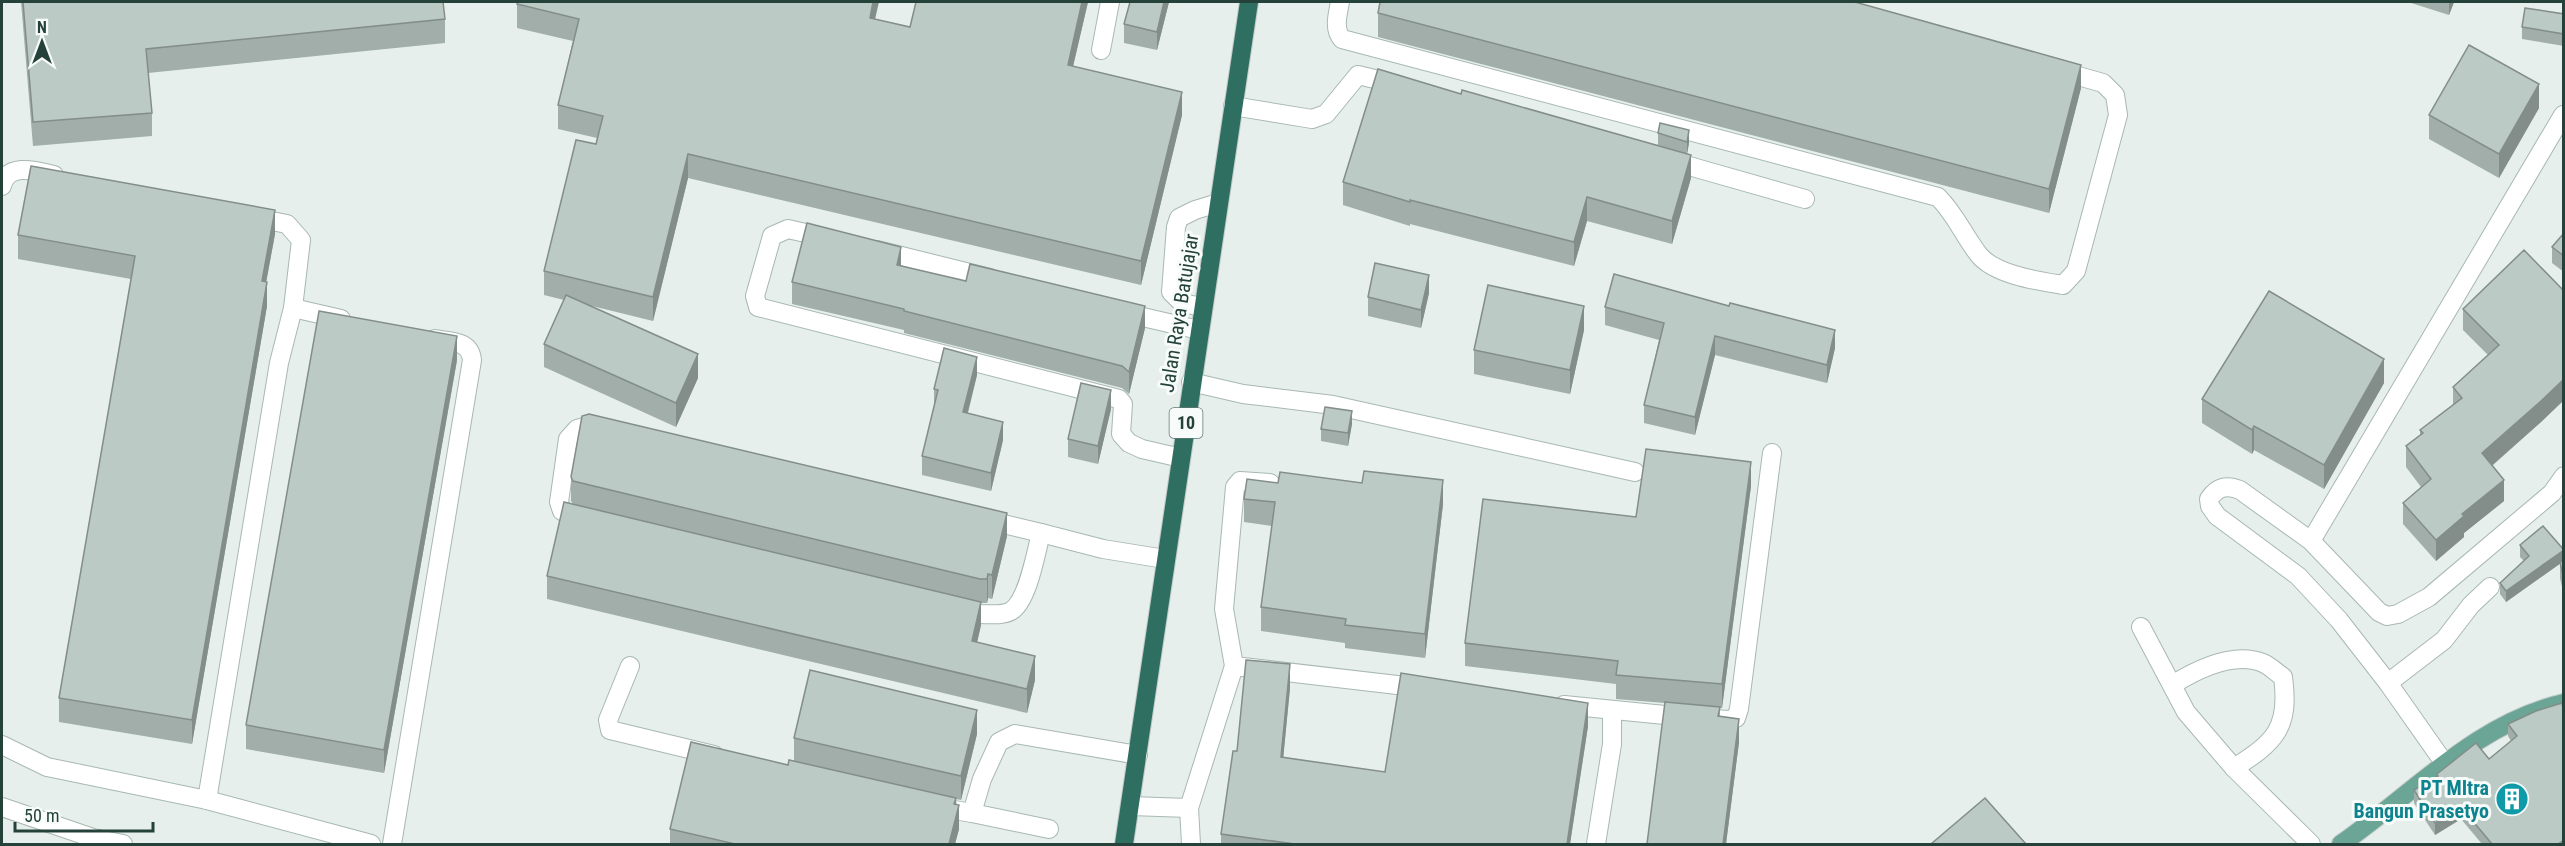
<svg xmlns="http://www.w3.org/2000/svg" width="2565" height="846" viewBox="0 0 2565 846" font-family="'Roboto Condensed',sans-serif">
<style>
.lines{fill:none;stroke-linecap:round;stroke-linejoin:round}
.minor-casing{stroke:#a8b8b2;stroke-width:20}
.major-casing{stroke:#c2cac8;stroke-width:20}
.highway-casing{stroke:#c2cac8;stroke-width:20}
.minor{stroke:#fff;stroke-width:18}
.major{stroke:#6aa596;stroke-width:18}
.highway{stroke:#2f6f62;stroke-width:18}
.wall{fill:#a1aea9}
.shaded-wall{fill:#838d89}
.building{fill:#bbcac4;stroke:#838d89;stroke-width:1.5}
.labels{text-anchor:middle;stroke-width:6;stroke-linejoin:round;paint-order:stroke}
.shield{fill:#f7fbf9;stroke:#637a73;stroke-width:1.5}
.shield-label{font-size:18px;font-weight:bold;fill:#24423a}
.street-label{font-size:20px;fill:#24423a;stroke:#f7fbf9}
.culture-label{font-size:20px;font-weight:bold;fill:#0d838f;stroke:#f7fbf9;text-anchor:end}
</style>
<rect width="100%" height="100%" fill="#e6efeb"/>
<g class="lines">
<defs>
<g id="minor">
<path d="M1340,2C1338,13 1333,29 1342,39L1938,197C1956,215 1964,236 1979,255C1995,275 2039,281 2063,285L2076,271L2118,115L2115,95L2103,83L2057,70"/>
<path d="M1101,50L1110,2"/>
<path d="M1233,106L1312,119L1326,114L1358,75L1399,85"/>
<path d="M1668,160L1805,199"/>
<path d="M2,186C7,162 37,171 54,175"/>
<path d="M827,238L788,229L772,236L755,296L758,307L1119,399L1123,404L1121,434L1129,443L1142,449L1181,458"/>
<path d="M877,250L990,278"/>
<path d="M1202,307L1182,303L1171,292L1176,227L1179,218L1195,210L1218,203"/>
<path d="M293,308L341,319"/>
<path d="M1121,312L1199,330"/>
<path d="M1191,382L1243,394L1333,405L1635,472"/>
<path d="M592,425L1041,533C1036,552 1028,601 1011,611C1002,616 989,614 979,614L569,515L562,511L559,502L568,439L577,429Z"/>
<path d="M1041,533L1103,549L1165,559"/>
<path d="M2311,541L2563,115"/>
<path d="M2141,627L2186,712L2234,768L2311,844"/>
<path d="M630,666L608,720L610,730L714,755"/>
<path d="M1234,666L1423,688"/>
<path d="M2388,683L2444,640L2471,605L2490,587"/>
<path d="M2172,685C2196,670 2234,651 2263,663C2270,666 2277,673 2283,677C2290,728 2275,742 2234,768"/>
<path d="M1564,705L1685,717"/>
<path d="M1713,719L1729,720L1736,718L1739,709L1772,453"/>
<path d="M2,745L47,767L207,800L371,844"/>
<path d="M2445,764L2388,683L2339,620L2298,576L2217,516L2210,506L2209,499C2218,486 2227,485 2240,490L2311,541L2379,612L2387,616L2398,614L2429,597L2552,493L2564,476"/>
<path d="M207,800L279,363L293,308L301,240L287,224L251,217"/>
<path d="M1130,806L1189,808"/>
<path d="M2,807L93,838L123,844"/>
<path d="M936,807L972,813L982,779L999,742L1015,734L1138,755"/>
<path d="M972,813L1049,829"/>
<path d="M392,844L472,360C470,340 451,342 435,339"/>
<path d="M1191,844L1189,808L1234,666L1224,609L1235,487L1240,481L1270,483"/>
<path d="M1596,844L1612,744V710"/>
</g>
<path id="major" d="M2341,844C2412,795 2476,723 2564,703"/>
<path id="highway" d="M1124,844L1249,2"/>
</defs>
<!-- minor casing -->
<use href="#minor" class="minor-casing"/>
<!-- major casing -->
<use href="#major" class="major-casing"/>
<!-- highway casing -->
<use href="#highway" class="highway-casing"/>
<!-- minor -->
<use href="#minor" class="minor"/>
<!-- major -->
<use href="#major" class="major"/>
<!-- highway -->
<use href="#highway" class="highway"/>
</g>
<!-- wall -->
<g class="wall">
<path d="M21,2H443L445,19V43L148,73L152,113V136L33,146Z"/>
<path d="M916,2H1088L1073,66L1182,115L1141,285L688,178L653,321L592,306L698,378L676,427L544,367V344L564,300L544,295V271L596,144L597,138L558,129V105L573,41L517,28V4L875,19L910,27Z"/>
<path d="M1130,2H1169L1157,50L1124,43V24Z"/>
<path d="M2408,2H2454L2449,15Z"/>
<path d="M1378,13L2081,88L2049,213L1378,37Z"/>
<path d="M2564,14V46L2522,39V27Z"/>
<path d="M1461,94L1658,145V133L1689,143L1687,154L1691,178L1672,244L1587,221L1574,266L1410,224V226L1343,205V182Z"/>
<path d="M2539,108L2499,178L2429,139V115Z"/>
<path d="M2564,233V272L2552,263V247Z"/>
<path d="M275,234L266,282L267,306L192,744L59,722V698L131,279L18,259V235Z"/>
<path d="M901,266L1145,328L1129,394L1122,388L904,333V330L792,304V282Z"/>
<path d="M2564,291V400L2541,422L2492,466L2504,501L2464,533V537L2436,561L2403,524V503L2421,487L2406,467V446L2420,435V430L2453,405V387L2488,355L2463,330V309Z"/>
<path d="M1429,293L1421,328L1368,316V297Z"/>
<path d="M1729,306L1835,348L1827,383L1715,355L1695,435L1644,423V405L1659,340L1605,325V307Z"/>
<path d="M1584,330L1570,394L1474,374V350Z"/>
<path d="M457,360L384,773L246,749V725Z"/>
<path d="M977,375L968,413L1003,440L991,491L922,475V456L934,407V389Z"/>
<path d="M2384,383L2324,489L2254,450L2252,454L2202,423V399Z"/>
<path d="M1111,409L1098,464L1068,457V439Z"/>
<path d="M1352,424L1348,446L1321,441V429Z"/>
<path d="M571,477L1007,536L992,599L988,598L987,603H981V625L977,642L1035,680L1027,713L547,599V576L573,504L571,501Z"/>
<path d="M1278,483L1443,504L1425,658L1345,648V643L1261,631V607L1272,526L1244,522V499Z"/>
<path d="M1751,486L1722,708H1720V716L1739,742L1726,844H1647L1665,703L1616,699V684L1465,666V643L1636,517Z"/>
<path d="M2564,502V519L2562,516V504Z"/>
<path d="M2520,545L2564,561V596L2560,578V563L2506,602L2500,594V583L2524,561L2520,557Z"/>
<path d="M1290,688L1283,758L1385,772L1588,726L1570,844H1221V834L1237,751Z"/>
<path d="M2536,711L2564,844H2482L2461,819L2435,835L2414,803V790L2437,777V774L2489,759L2511,741L2508,736V724Z"/>
<path d="M977,734L961,800L956,799L959,829L955,844H670V829L794,761V738Z"/>
</g>
<!-- shaded-wall -->
<g class="shaded-wall">
<path d="M873,2H879L870,41V18Z"/>
<path d="M1082,2H1088L1068,88V65Z"/>
<path d="M1164,2H1169L1157,50V32Z"/>
<path d="M2449,2H2454L2449,15Z"/>
<path d="M2081,65V88L2049,213V189Z"/>
<path d="M2539,84V108L2499,178V154Z"/>
<path d="M1182,92V115L1141,285V261Z"/>
<path d="M1689,130V143L1687,154V142Z"/>
<path d="M688,154V178L653,321V297Z"/>
<path d="M1691,155V178L1672,244V221Z"/>
<path d="M1587,197V221L1574,266V242Z"/>
<path d="M275,210V234L262,305V281Z"/>
<path d="M901,247V268L897,265Z"/>
<path d="M1429,275V293L1421,328V310Z"/>
<path d="M267,282V306L192,744V720Z"/>
<path d="M1145,306V328L1129,394V372Z"/>
<path d="M1584,306V330L1570,394V370Z"/>
<path d="M1835,330V348L1827,383V365Z"/>
<path d="M457,336V360L384,773V750Z"/>
<path d="M1715,336V355L1695,435V417Z"/>
<path d="M698,354V378L676,427V403Z"/>
<path d="M977,357V375L963,431V412Z"/>
<path d="M2384,359V383L2324,489V465Z"/>
<path d="M2564,379V400L2541,422L2482,474V453Z"/>
<path d="M1111,390V409L1098,464V446Z"/>
<path d="M1352,411V424L1348,446V433Z"/>
<path d="M1003,422V440L991,491V473Z"/>
<path d="M2254,426V450L2252,454V430Z"/>
<path d="M1751,462V486L1722,708V684Z"/>
<path d="M1443,480V504L1425,658V634Z"/>
<path d="M2504,480V501L2464,533V537L2436,561V540L2462,514Z"/>
<path d="M1007,513V536L992,599V575Z"/>
<path d="M2564,550V561L2506,602V591Z"/>
<path d="M988,574V598L987,603V579Z"/>
<path d="M981,602V625L972,665V641Z"/>
<path d="M1035,656V680L1027,713V689Z"/>
<path d="M1290,664V688L1281,781V757Z"/>
<path d="M1588,703V726L1570,844H1567Z"/>
<path d="M977,710V734L961,800V776Z"/>
<path d="M1739,719V742L1726,844H1723Z"/>
<path d="M956,798V817L959,805V829L955,844H949Z"/>
<path d="M2461,807V819L2435,835V823Z"/>
</g>
<!-- building -->
<g class="building">
<path d="M23,2H443L445,19L146,49L152,113L33,122Z"/>
<path d="M518,2H873L870,18L910,27L916,2H1082L1068,65L1182,92L1141,261L688,154L653,297L544,271L576,140L596,144L603,116L558,105L579,19L517,4Z"/>
<path d="M1130,2H1164L1157,32L1124,24Z"/>
<path d="M1380,2H1855L2081,65L2049,189L1378,13Z"/>
<path d="M2525,8L2564,14V34L2522,27Z"/>
<path d="M2469,45L2539,84L2499,154L2429,115Z"/>
<path d="M1378,69L1461,94L1462,90L1691,155L1672,221L1587,197L1574,242L1410,200V202L1343,182Z"/>
<path d="M1660,123L1689,130L1687,142L1658,133Z"/>
<path d="M31,166L275,210L262,281L267,282L192,720L59,698L135,256L18,235Z"/>
<path d="M807,223L901,247L897,265L966,281L970,264L1145,306L1129,372L1122,366L904,311V309L792,282Z"/>
<path d="M2564,233V256L2552,247Z"/>
<path d="M2524,250L2564,291V379L2541,401L2482,453L2504,480L2462,514L2464,516L2436,540L2403,503L2431,479L2406,446L2423,433L2420,430L2462,398L2453,387L2499,345L2463,309Z"/>
<path d="M1375,263L1429,275L1421,310L1368,297Z"/>
<path d="M1614,274L1729,306L1730,303L1835,330L1827,365L1715,336L1695,417L1644,405L1664,323L1605,307Z"/>
<path d="M1488,285L1584,306L1570,370L1474,350Z"/>
<path d="M2269,291L2384,359L2324,465L2254,426L2252,430L2202,399Z"/>
<path d="M566,295L698,354L676,403L544,344Z"/>
<path d="M319,311L457,336L384,750L246,725Z"/>
<path d="M944,348L977,357L963,412L1003,422L991,473L922,456L938,390L934,389Z"/>
<path d="M1081,383L1111,390L1098,446L1068,439Z"/>
<path d="M1325,407L1352,411L1348,433L1321,429Z"/>
<path d="M589,414L1007,513L992,575L988,574L987,579H980L573,481L571,477L582,416Z"/>
<path d="M1646,449L1751,462L1722,684L1616,675L1618,661L1465,643L1483,499L1636,517Z"/>
<path d="M1364,471L1443,480L1425,634L1345,625L1346,619L1261,607L1275,502L1244,499L1247,479L1278,483L1280,472L1362,483Z"/>
<path d="M564,502L981,602L972,641L1035,656L1027,689L547,576Z"/>
<path d="M2543,526L2564,550L2506,591L2500,583L2529,556L2520,545Z"/>
<path d="M2564,561V580L2560,562Z"/>
<path d="M1246,660L1290,664L1281,757L1385,772L1401,673L1588,703L1567,844H1295L1221,834L1233,751H1237Z"/>
<path d="M810,670L977,710L961,776L794,738Z"/>
<path d="M1665,702L1720,707L1718,716L1739,719L1723,844H1647Z"/>
<path d="M2562,703L2564,714V840L2558,844H2492L2461,807L2435,823L2414,790L2438,776L2437,774L2476,743L2489,759L2517,736L2508,724L2536,711Z"/>
<path d="M691,742L788,765L789,760L956,798L954,804L959,805L949,844H735L670,829Z"/>
<path d="M1985,798L2026,844H1931Z"/>
</g>
<!-- icons -->
<defs>
<symbol id="building-disc" viewBox="-11 -11 22 22"><circle r="9.5" fill="#0f9aa8" stroke="#f7fbf9"/><path d="M-4-6H4V6H1V3H-1V6H-4ZM-2.5-4.3h1.7v1.8h-1.7ZM.8-4.3h1.7v1.8H.8ZM-2.5-1h1.7V.8h-1.7ZM.8-1h1.7V.8H.8Z" fill="#fff"/></symbol>
</defs>
<g fill-rule="evenodd">
<use href="#building-disc" x="2493" y="780" width="38" height="38"/>
</g>
<g class="labels">
<!-- shield labels -->
<rect class="shield" x="1169.5" y="408" width="33" height="30" rx="4.5"/>
<g class="shield-label">
<text x="1186" y="429">10</text>
</g>
<!-- street labels -->
<g class="street-label">
<text transform="translate(1179 313) rotate(-81)" y="7">Jalan Raya Batujajar</text>
</g>
<!-- culture labels -->
<g class="culture-label">
<text x="2489" y="795">PT MItra<tspan x="2489" dy="23">Bangun Prasetyo</tspan></text>
</g>
</g>
<!-- border -->
<rect width="2565" height="846" fill="none" stroke="#24423a" stroke-width="6"/>
<!-- north arrow -->
<g transform="translate(42 42)" stroke="#f7fbf9" stroke-width="4.5" paint-order="stroke">
<path d="M0-4.5L10 22L0 15L-10 22Z" fill="#24423a"/>
<text y="-9" font-size="16" font-weight="bold" text-anchor="middle" fill="#24423a">N</text>
</g>
<!-- scale -->
<path d="M15 822v9h138v-9" fill="none" stroke="#24423a" stroke-width="3"/>
<text x="24" y="822" font-size="18" fill="#24423a" stroke="#f7fbf9" stroke-width="4.5" paint-order="stroke">50 m</text>
</svg>
